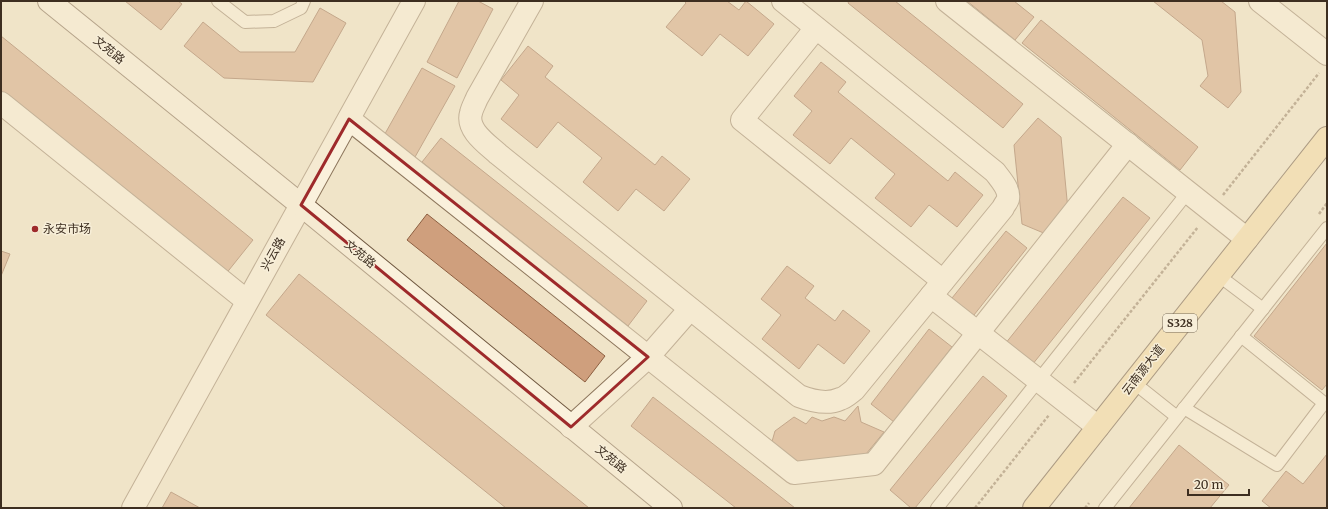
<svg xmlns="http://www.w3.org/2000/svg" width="1328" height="509" viewBox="0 0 1328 509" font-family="Merriweather,'Noto Sans SC',serif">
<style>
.building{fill:#cf9f7d;stroke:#8d5f41}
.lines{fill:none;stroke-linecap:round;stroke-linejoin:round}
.service-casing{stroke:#8d765c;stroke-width:14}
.minor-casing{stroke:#8d765c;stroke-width:24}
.secondary-casing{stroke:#6f573f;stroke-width:24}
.primary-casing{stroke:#5b4430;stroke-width:24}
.path{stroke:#8d765c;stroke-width:2.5;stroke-dasharray:3 2;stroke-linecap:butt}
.service{stroke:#faf1dc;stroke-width:12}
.minor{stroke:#faf1dc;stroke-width:22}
.secondary{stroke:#faf1dc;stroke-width:22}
.primary{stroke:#f3d9a0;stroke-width:22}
.marked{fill:none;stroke:#9e2a2b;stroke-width:3;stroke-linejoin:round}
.poi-dot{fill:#9e2a2b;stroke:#f7eed8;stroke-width:1.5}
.labels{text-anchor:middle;stroke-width:3;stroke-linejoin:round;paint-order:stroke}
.shield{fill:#f7eed8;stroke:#756857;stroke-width:1}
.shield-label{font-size:11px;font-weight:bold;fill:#3d2e20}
.street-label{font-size:12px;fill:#3d2e20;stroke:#f7eed8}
.poi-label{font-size:12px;fill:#3d2e20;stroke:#f7eed8;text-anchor:start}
</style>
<rect width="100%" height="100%" fill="#f0e4c8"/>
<!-- building -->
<g class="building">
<path d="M125,1H178L182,4L161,30Z"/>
<path d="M459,1H478L493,9L457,78L427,62Z"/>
<path d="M684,1H727L739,10L746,1L774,24L748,56L720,34L702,56L666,27L686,3Z"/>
<path d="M849,1H895L1023,104L1003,128L848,3Z"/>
<path d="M967,1H1014L1034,17L1015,40Z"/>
<path d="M1153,1H1221L1235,12L1241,92L1228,108L1200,86L1208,76L1202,40Z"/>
<path d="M320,8L346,23L313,82L224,78L184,46L203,22L240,52H295Z"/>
<path d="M1041,20L1198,147L1180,170L1022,43Z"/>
<path d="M1,36L253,240L225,275L1,95Z"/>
<path d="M528,46L553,66L545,77L655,165L662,156L690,179L664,211L636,189L618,211L583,182L602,158L558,122L537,148L501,119L519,95L501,80Z"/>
<path d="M821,62L846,82L838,92L948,181L955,172L983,195L957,227L929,205L911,227L875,198L895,174L851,138L830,164L793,135L812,111L794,96Z"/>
<path d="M422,68L455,86L415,157L382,139Z"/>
<path d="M1038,118L1061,137L1068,210L1046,234L1022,224L1014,145Z"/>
<path d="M441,138L647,301L628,326L422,162Z"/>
<path d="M1123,197L1150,218L1032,365L1005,344Z"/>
<path d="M427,214L605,356L585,382L407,240Z"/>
<path d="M1006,231L1027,248L970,320L948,303Z"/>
<path d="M1327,243V330L1326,331L1327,332V384L1322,390L1254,336Z"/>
<path d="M1,251L10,254L1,276Z"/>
<path d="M787,266L814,286L805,298L835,321L843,310L870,331L844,364L818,344L799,369L762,339L781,315L761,299Z"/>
<path d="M299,274L589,508H506L266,315Z"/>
<path d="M929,329L952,347L894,422L871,404Z"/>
<path d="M983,376L1007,396L915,508H911L890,490Z"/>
<path d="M653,397L795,508H736L631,426Z"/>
<path d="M858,406L861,422L884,432L866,454L797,462L771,445L775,431L794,417L806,424L812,417L822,421L834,417L845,421Z"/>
<path d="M1179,445L1229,485L1210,508H1129Z"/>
<path d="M1327,454V508H1271L1262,501L1286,471L1303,484Z"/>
<path d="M171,492L200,508H162Z"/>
</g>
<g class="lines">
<defs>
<g id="service">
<path d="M218,1L245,22L274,21L301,8L304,1"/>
<path d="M1218,275L1263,309"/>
<path d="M1133,382L1177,417"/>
<path d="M1184,408L1277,465L1324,403L1241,336"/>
<path d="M937,508L1188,192"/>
<path d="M1105,508L1327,228"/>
</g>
<g id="minor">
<path d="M532,1L477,98C475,103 472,108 471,113C466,130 487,144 498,154L799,396C812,401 827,405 840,399C845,398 850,393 854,390L1003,208C1004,205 1007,202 1008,199C1010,189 1000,179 995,172L783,1"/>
<path d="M947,1L1247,239"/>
<path d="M1260,1L1327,54"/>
<path d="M816,28L742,120L943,281"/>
<path d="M1,103L247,301"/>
<path d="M349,119L794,473L874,464L1128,144"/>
<path d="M931,296L1098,427"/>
<path d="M571,427L648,357L690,309"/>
<path d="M133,508L414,1"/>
</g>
<path id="secondary" d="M49,1L301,205L671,508"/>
<path id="primary" d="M1034,508L1327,138"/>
</defs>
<!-- service casing -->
<use href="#service" class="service-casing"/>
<!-- minor casing -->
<use href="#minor" class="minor-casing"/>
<!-- secondary casing -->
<use href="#secondary" class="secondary-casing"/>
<!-- primary casing -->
<use href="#primary" class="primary-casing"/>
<!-- path -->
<g class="path">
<path d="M1223,195L1319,73"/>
<path d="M1319,214L1327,203"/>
<path d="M1074,383L1198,227"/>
<path d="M975,508L1049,415"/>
<path d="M1085,508L1089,503"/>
</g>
<!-- service -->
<use href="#service" class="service"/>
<!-- minor -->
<use href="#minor" class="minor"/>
<!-- secondary -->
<use href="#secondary" class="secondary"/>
<!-- primary -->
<use href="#primary" class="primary"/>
</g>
<!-- marked area -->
<path d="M0 0H1328V509H0ZM349,119L648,357L571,427L301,205Z" fill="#f0e4c8" fill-opacity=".55" fill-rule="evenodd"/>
<path class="marked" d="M349,119L648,357L571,427L301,205Z"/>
<!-- markers -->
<circle class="poi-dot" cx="35" cy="229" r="4"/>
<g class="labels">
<!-- shield labels -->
<rect class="shield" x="1163" y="314" width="34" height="18" rx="3"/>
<g class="shield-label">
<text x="1180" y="327">S328</text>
</g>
<!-- street labels -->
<g class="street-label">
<text transform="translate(109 50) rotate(39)" y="4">文苑路</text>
<text transform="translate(273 254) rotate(-61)" y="4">兴云路</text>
<text transform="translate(360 254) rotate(39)" y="4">文苑路</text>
<text transform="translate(1143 370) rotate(-52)" y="4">云南源大道</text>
<text transform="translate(611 459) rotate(39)" y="4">文苑路</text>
</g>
<!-- poi labels -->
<g class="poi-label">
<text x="43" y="233">永安市场</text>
</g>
</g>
<!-- border -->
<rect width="1328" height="509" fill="none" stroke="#3d2e20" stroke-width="4"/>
<!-- scale -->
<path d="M1188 489v6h61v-6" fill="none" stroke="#3d2e20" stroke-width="2"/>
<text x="1194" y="489" font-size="12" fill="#3d2e20" stroke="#f7eed8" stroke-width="3" paint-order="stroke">20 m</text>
</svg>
